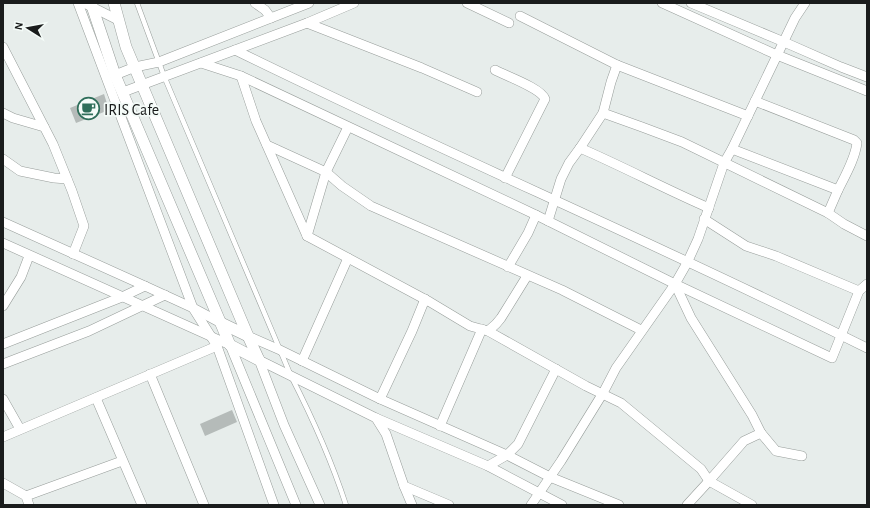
<svg xmlns="http://www.w3.org/2000/svg" width="870" height="508" viewBox="0 0 870 508" font-family="'Alegreya Sans',sans-serif">
<style>
.building{fill:#b5bbb9}
.lines{fill:none;stroke-linecap:round;stroke-linejoin:round}
.service-casing{stroke:#979d9a;stroke-width:5.5}
.minor-casing{stroke:#979d9a;stroke-width:10}
.tertiary-casing{stroke:#979d9a;stroke-width:12}
.service{stroke:#fff;stroke-width:4.5}
.minor{stroke:#fff;stroke-width:9}
.tertiary{stroke:#fff;stroke-width:11}
.labels{text-anchor:middle;stroke-width:3.5;stroke-linejoin:round;paint-order:stroke}
.poi-label{font-size:16px;fill:#1a1c1c;stroke:#f4fbf8;text-anchor:start}
</style>
<rect width="100%" height="100%" fill="#e7edeb"/>
<!-- building -->
<g class="building">
<path d="M104,94L109,110L76,123L70,108Z"/>
<path d="M232,410L237,422L205,436L200,424Z"/>
</g>
<g class="lines">
<defs>
<path id="service" d="M137,3L164,76L291,376C313,419 331,459 346,505"/>
<g id="minor">
<path d="M78,3L193,308L217,346L274,505"/>
<path d="M84,3L118,20"/>
<path d="M255,3L265,10L271,18"/>
<path d="M467,3L509,23"/>
<path d="M662,3L777,55L867,91"/>
<path d="M691,3L784,42L841,67L867,77"/>
<path d="M520,16L617,65"/>
<path d="M307,23L422,68L477,92"/>
<path d="M3,47L53,144L72,191L84,226L73,254"/>
<path d="M235,50C444,153 659,244 867,348"/>
<path d="M201,63L241,76L536,215L675,284L832,358L859,291L867,284"/>
<path d="M495,70C506,76 541,88 545,99L505,178"/>
<path d="M115,75L135,67L159,62L309,3"/>
<path d="M241,76L256,121L307,236L430,302L470,326L488,331L586,386L621,403L701,469L709,481L744,441L761,433L752,415L691,318L675,284"/>
<path d="M123,92L307,23L354,3"/>
<path d="M3,113L13,118L44,127"/>
<path d="M603,113L642,127L682,142L828,213L844,224L867,236"/>
<path d="M267,145L326,172L342,186L371,206L562,290L641,330"/>
<path d="M580,148C624,167 665,189 709,208"/>
<path d="M732,149L838,190C845,176 855,159 857,143L854,140L755,101"/>
<path d="M3,159L20,171L54,178L67,179"/>
<path d="M828,213L838,190"/>
<path d="M704,219L746,246L776,256L859,291"/>
<path d="M548,221L561,179L569,163L580,148L603,113L611,82L617,65L748,116"/>
<path d="M3,222L145,286"/>
<path d="M307,236L326,172L348,127"/>
<path d="M3,243L230,345L296,505"/>
<path d="M508,267L528,233L536,215"/>
<path d="M3,306L21,277L29,256"/>
<path d="M488,331L496,324L501,318L527,276"/>
<path d="M248,336L280,350L380,399L507,455L550,477L619,505"/>
<path d="M3,344L122,297L145,286L193,308L221,323"/>
<path d="M259,360L376,418L488,466L562,505"/>
<path d="M259,360L284,425L320,505"/>
<path d="M302,361L348,258"/>
<path d="M3,364L89,331L165,295"/>
<path d="M150,374L204,505"/>
<path d="M96,398L142,505"/>
<path d="M3,399L20,429"/>
<path d="M380,399L412,331L425,299"/>
<path d="M376,418L386,434L404,486L449,505"/>
<path d="M440,426L482,329"/>
<path d="M761,433L776,451L802,456"/>
<path d="M3,437L217,346"/>
<path d="M488,466L507,455L518,444L556,369"/>
<path d="M3,483L26,496"/>
<path d="M404,486L412,505"/>
<path d="M29,505L26,496L122,461"/>
<path d="M531,505L561,461L603,393L616,368L675,284L687,263L698,239L724,163L732,149L795,18L805,3"/>
<path d="M687,505L709,481L752,505"/>
</g>
<g id="tertiary">
<path d="M91,3L115,75L230,345L259,360"/>
<path d="M114,3L126,47L248,336L259,360"/>
<path d="M221,323L248,336"/>
</g>
</defs>
<!-- service casing -->
<use href="#service" class="service-casing"/>
<!-- minor casing -->
<use href="#minor" class="minor-casing"/>
<!-- tertiary casing -->
<use href="#tertiary" class="tertiary-casing"/>
<!-- service -->
<use href="#service" class="service"/>
<!-- minor -->
<use href="#minor" class="minor"/>
<!-- tertiary -->
<use href="#tertiary" class="tertiary"/>
</g>
<!-- icons -->
<defs>
<symbol id="cafe-ring" viewBox="-11 -11 22 22"><circle r="9.5" fill="#f4fbf8" stroke="#2f6e5a" stroke-width="1.5"/><path d="M-5.5-4.5H6V0H3Q3 3.5 0 3.5H-2.5Q-5.5 3.5-5.5 0ZM3-3.2v2h1.7v-2ZM-6 4.5H4V6H-6Z" fill="#2f6e5a"/></symbol>
</defs>
<g fill-rule="evenodd">
<use href="#cafe-ring" x="76" y="96" width="25" height="25"/>
</g>
<g class="labels">
<!-- poi labels -->
<g class="poi-label">
<text x="104" y="115">IRIS Cafe</text>
</g>
</g>
<!-- border -->
<rect width="870" height="508" fill="none" stroke="#1a1c1c" stroke-width="8"/>
<!-- north arrow -->
<g transform="translate(28 28) rotate(281)" stroke="#f4fbf8" stroke-width="3" paint-order="stroke">
<path d="M0-3L7 15L0 10L-7 15Z" fill="#1a1c1c"/>
<text y="-6" font-size="11" font-weight="bold" text-anchor="middle" fill="#1a1c1c">N</text>
</g>
</svg>
